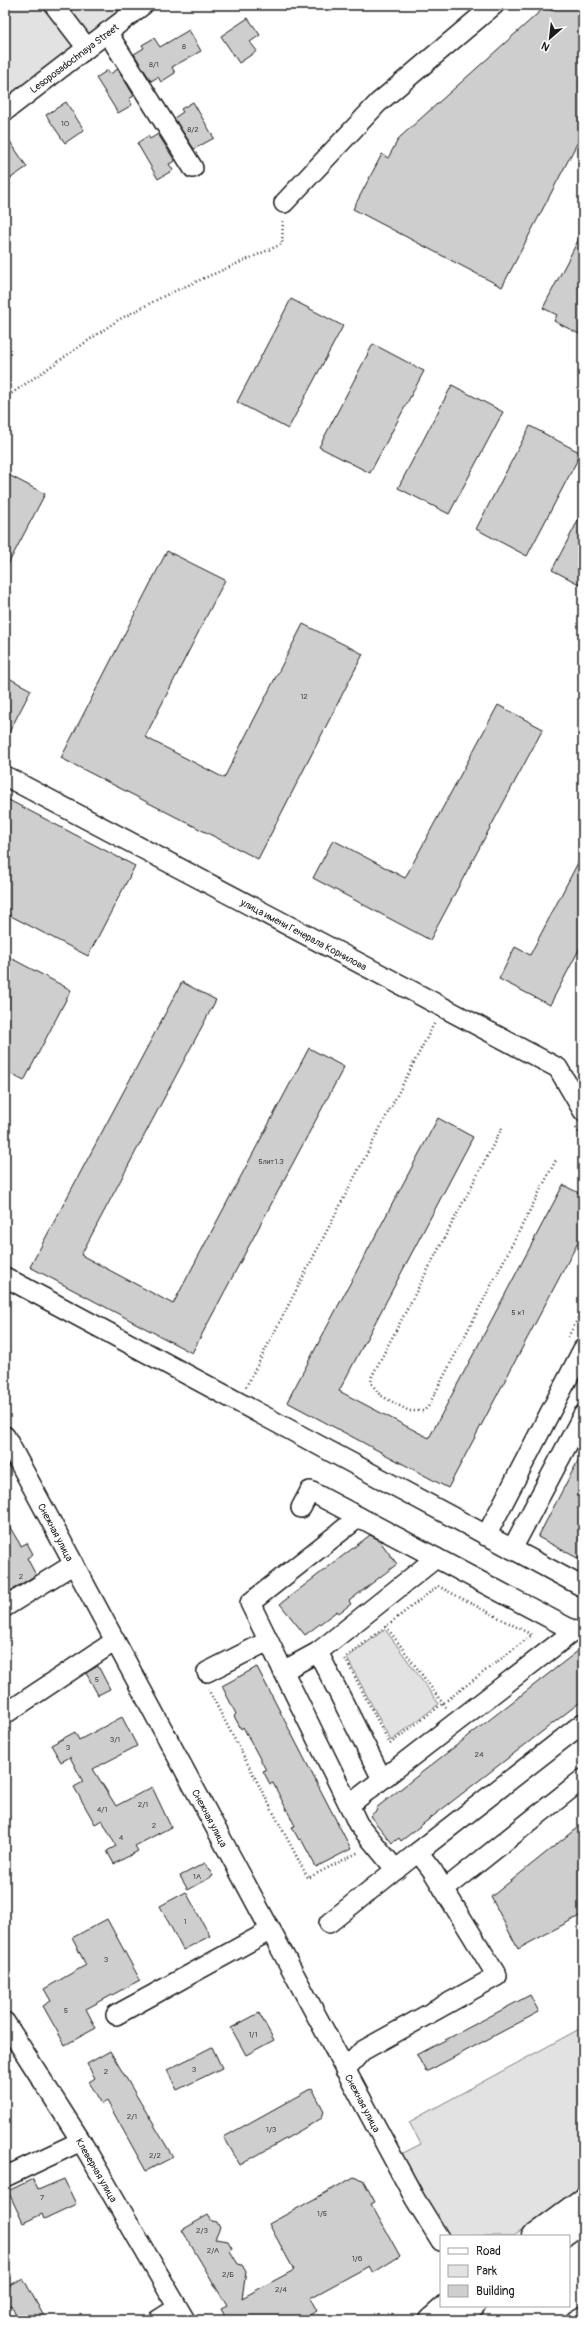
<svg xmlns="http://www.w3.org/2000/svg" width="588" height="2325" viewBox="0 0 588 2325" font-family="Pangolin,sans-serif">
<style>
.green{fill:#e2e2e2;stroke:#7f7f7f}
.building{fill:#cecece;stroke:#1c1c1c}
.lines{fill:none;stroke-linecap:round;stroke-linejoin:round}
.minor-casing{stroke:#1c1c1c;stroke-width:22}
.highway-casing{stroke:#1c1c1c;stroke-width:25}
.path{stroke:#1c1c1c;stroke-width:2.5;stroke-dasharray:1 3;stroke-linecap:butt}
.minor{stroke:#fff;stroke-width:19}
.highway{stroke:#fff;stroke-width:22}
.labels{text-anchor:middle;stroke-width:4;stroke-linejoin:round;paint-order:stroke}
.number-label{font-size:8px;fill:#484848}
.street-label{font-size:10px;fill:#1c1c1c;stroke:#fff}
</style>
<rect width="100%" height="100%" fill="#fff"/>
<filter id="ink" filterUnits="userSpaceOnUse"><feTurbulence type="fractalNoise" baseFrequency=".025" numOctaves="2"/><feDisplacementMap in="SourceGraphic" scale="8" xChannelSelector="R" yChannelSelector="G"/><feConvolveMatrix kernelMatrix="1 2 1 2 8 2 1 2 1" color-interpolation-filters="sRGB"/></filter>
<g filter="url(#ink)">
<!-- green -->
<g class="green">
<path d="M5,5H127L5,99Z"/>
<path d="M385,1629L439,1704L391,1741L347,1658Z"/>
<path d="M583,2027V2189L514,2236H449L445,2233L399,2155L421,2144L409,2122Z"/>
</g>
<!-- building -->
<g class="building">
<path d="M556,5H583V132L502,287L353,209L382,154L388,158L399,138L545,7L553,11Z"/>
<path d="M248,18L260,35L250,42L257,51L239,63L221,36Z"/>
<path d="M189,30L201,51L172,67L175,73L161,82L158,77L151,81L134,54L144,48L142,45L154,38L160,47Z"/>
<path d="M118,69L134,96L129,99L132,105L118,113L96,78L108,70L110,74Z"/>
<path d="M66,102L84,130L65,143L46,115Z"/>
<path d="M193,102L214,138L194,149L174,118L183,112L181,109Z"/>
<path d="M5,134L27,167L5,182Z"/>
<path d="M158,134L175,161L169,164L173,170L158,179L137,143L148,136L150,139Z"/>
<path d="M583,231V336L554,321L557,315L543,308Z"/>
<path d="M291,299L343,326L288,429L237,402Z"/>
<path d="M373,344L424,371L370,473L319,447Z"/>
<path d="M452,385L503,412L449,514L398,488Z"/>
<path d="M530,426L581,453L527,556L476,529Z"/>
<path d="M5,473L45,494L5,570Z"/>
<path d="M583,511V586L552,570Z"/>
<path d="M167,551L225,580L145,737L224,778L303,624L363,654L258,859L61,758Z"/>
<path d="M5,676L31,690L5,740Z"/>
<path d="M498,705L543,729L430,940L313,878L333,840L405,878Z"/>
<path d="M5,798L135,866L88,956L5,913Z"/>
<path d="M583,853V942L550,1005L499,979L515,947L530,955Z"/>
<path d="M5,955L71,990L24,1081L5,1071Z"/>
<path d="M182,982L216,1000L81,1255L173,1304L309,1048L344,1067L192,1353L30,1267Z"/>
<path d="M438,1118L473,1137L339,1391L429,1438L563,1185L583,1195V1233L448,1488L287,1402Z"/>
<path d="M583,1451V1561L538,1537Z"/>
<path d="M5,1519L21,1546L27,1543L33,1554L27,1558L36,1575L5,1594Z"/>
<path d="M370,1535L379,1540L397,1564L349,1601L351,1604L339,1613L337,1611L305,1635L280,1604Z"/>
<path d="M583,1647V1700L401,1841L399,1838L392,1843L370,1816L377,1810L376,1808Z"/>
<path d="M98,1666L110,1689L98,1695L86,1673Z"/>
<path d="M257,1667L351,1849L316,1867L301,1839L299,1840L292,1827L295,1826L273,1783L270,1784L263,1771L266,1770L243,1727L241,1729L234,1716L236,1714L222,1686Z"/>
<path d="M122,1717L137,1746L93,1769L116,1806L152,1787L171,1827L135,1846L138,1851L114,1864L107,1851L116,1846L102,1820L95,1824L74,1787L83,1782L70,1757L61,1762L51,1745L75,1732L79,1740Z"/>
<path d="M583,1823V1914L518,1949L491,1897Z"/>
<path d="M205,1863L213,1876L188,1890L180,1876Z"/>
<path d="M186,1892L210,1936L183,1950L160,1906Z"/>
<path d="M107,1919L140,1980L86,2009L96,2028L65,2045L43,2006L51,2001L44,1989L86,1965L72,1938Z"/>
<path d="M530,1995L539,2012L426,2072L417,2055Z"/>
<path d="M259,2013L274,2040L246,2055L231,2028Z"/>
<path d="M212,2047L222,2068L177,2090L167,2070Z"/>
<path d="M110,2051L173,2157L146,2171L107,2101L102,2104L89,2082L95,2078L87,2064Z"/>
<path d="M312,2088L324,2111L322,2118L240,2165L224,2137Z"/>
<path d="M354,2177L363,2180L375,2202L371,2204L400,2256L373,2273L369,2266L310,2298L317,2311L300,2320H227L221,2309L227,2306L182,2230L208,2215L212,2221L217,2222L220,2228L215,2239L228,2241L232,2248L230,2251L238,2264L242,2265L246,2272L242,2298L294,2270L269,2224Z"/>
<path d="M33,2179L38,2190L64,2179L76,2204L44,2219L42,2214L23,2223L8,2191Z"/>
<path d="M23,2278L46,2320H18L11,2305L5,2308V2288Z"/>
</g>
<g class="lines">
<defs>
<g id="minor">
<path d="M54,5L87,48"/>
<path d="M107,32L193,168"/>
<path d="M5,111L143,5"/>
<path d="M284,203L378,103L494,5"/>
<path d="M5,776L558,1068L583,1111"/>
<path d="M5,1277L583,1587"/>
<path d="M5,1436L415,2199L441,2241"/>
<path d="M301,1508L310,1491L359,1517"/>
<path d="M486,1536L583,1349"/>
<path d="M512,1549L583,1415"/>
<path d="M5,1607L74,1564"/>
<path d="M318,1652L436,1558"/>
<path d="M283,1671L318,1652L382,1779"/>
<path d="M207,1672L268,1641"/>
<path d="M5,1714L115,1641"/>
<path d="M349,1805L574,1631L359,1517L250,1603L349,1805L358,1824L396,1870"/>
<path d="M444,1890L583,1779"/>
<path d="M329,1923L418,1852"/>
<path d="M116,2015L271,1930"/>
<path d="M5,2022L81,2141L185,2320"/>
<path d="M345,2070L362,2051L497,1976L432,1870L418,1852L583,1723"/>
<path d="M5,2177L81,2141"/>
<path d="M158,2320L177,2308"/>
<path d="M576,2320L583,2316"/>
</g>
<g id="highway">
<path d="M533,2236L583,2199"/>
<path d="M562,2236L583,2221"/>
<path d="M430,2320L446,2306"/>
<path d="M456,2320L474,2306"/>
</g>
</defs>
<!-- minor casing -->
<use href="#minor" class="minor-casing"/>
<!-- highway casing -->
<use href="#highway" class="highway-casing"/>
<!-- path -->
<g class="path">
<path d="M5,398L118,320L168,294L282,244L283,220"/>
<path d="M502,1128L372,1376L371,1383L380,1395L409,1411H423L428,1407L557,1158"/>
<path d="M576,1128L583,1140"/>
<path d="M568,1337L583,1309"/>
<path d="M246,1387L435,1022"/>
<path d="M438,1586L532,1635L390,1744L345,1658Z"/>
<path d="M386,1626L447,1709"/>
<path d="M208,1689L308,1878L359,1852"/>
</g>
<!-- minor -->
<use href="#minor" class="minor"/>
<!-- highway -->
<use href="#highway" class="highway"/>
</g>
</g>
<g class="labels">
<!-- number labels -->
<g class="number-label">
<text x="184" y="49">8</text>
<text x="154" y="67">8/1</text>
<text x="65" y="126">10</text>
<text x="193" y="132">8/2</text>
<text x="304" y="699">12</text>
<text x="271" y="1164">5лит1.3</text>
<text x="518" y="1315">5 к1</text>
<text x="21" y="1579">2</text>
<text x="97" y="1682">5</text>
<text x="115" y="1742">3/1</text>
<text x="68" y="1750">3</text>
<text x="479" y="1757">24</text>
<text x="143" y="1807">2/1</text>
<text x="102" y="1812">4/1</text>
<text x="154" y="1828">2</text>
<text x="121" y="1840">4</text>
<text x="197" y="1879">1А</text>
<text x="185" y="1924">1</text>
<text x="106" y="1962">3</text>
<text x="66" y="2013">5</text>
<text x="253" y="2037">1/1</text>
<text x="194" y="2072">3</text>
<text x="106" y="2074">2</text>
<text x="132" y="2119">2/1</text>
<text x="271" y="2132">1/3</text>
<text x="155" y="2158">2/2</text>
<text x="42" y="2200">7</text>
<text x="322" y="2216">1/5</text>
<text x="202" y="2233">2/3</text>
<text x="213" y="2253">2/А</text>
<text x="357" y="2261">1/6</text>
<text x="228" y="2277">2/Б</text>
<text x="281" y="2292">2/4</text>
</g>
<!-- street labels -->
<g class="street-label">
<text transform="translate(74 58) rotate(-37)" y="4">Lesoposadochnaya Street</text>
<text transform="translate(304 934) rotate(28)" y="4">улица имени Генерала Корнилова</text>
<text transform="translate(56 1532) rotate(62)" y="4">Снежная улица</text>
<text transform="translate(210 1818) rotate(62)" y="4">Снежная улица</text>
<text transform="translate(363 2103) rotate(62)" y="4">Снежная улица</text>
<text transform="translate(97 2170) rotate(60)" y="4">Клеверная улица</text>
</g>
</g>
<!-- margin -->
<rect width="588" height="2325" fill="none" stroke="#fff" stroke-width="20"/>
<rect x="10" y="10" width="568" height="2305" fill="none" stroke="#1c1c1c" stroke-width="1.5" filter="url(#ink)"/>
<!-- legend -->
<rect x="440" y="2235" width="130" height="72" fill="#ffffff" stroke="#a4a4a4"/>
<rect x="448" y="2248" width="20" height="6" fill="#ffffff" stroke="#a4a4a4"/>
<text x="476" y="2255" font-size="12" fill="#1c1c1c">Road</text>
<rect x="448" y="2265" width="20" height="12" fill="#e2e2e2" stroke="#a4a4a4"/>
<text x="476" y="2275" font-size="12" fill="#1c1c1c">Park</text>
<rect x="448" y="2285" width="20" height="12" fill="#cecece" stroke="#a4a4a4"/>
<text x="476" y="2295" font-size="12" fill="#1c1c1c">Building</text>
<!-- north arrow -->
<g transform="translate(550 38) rotate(208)" stroke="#ffffff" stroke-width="3" paint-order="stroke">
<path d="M0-3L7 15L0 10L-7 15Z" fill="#1c1c1c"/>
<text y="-6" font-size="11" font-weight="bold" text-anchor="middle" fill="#1c1c1c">N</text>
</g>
</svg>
